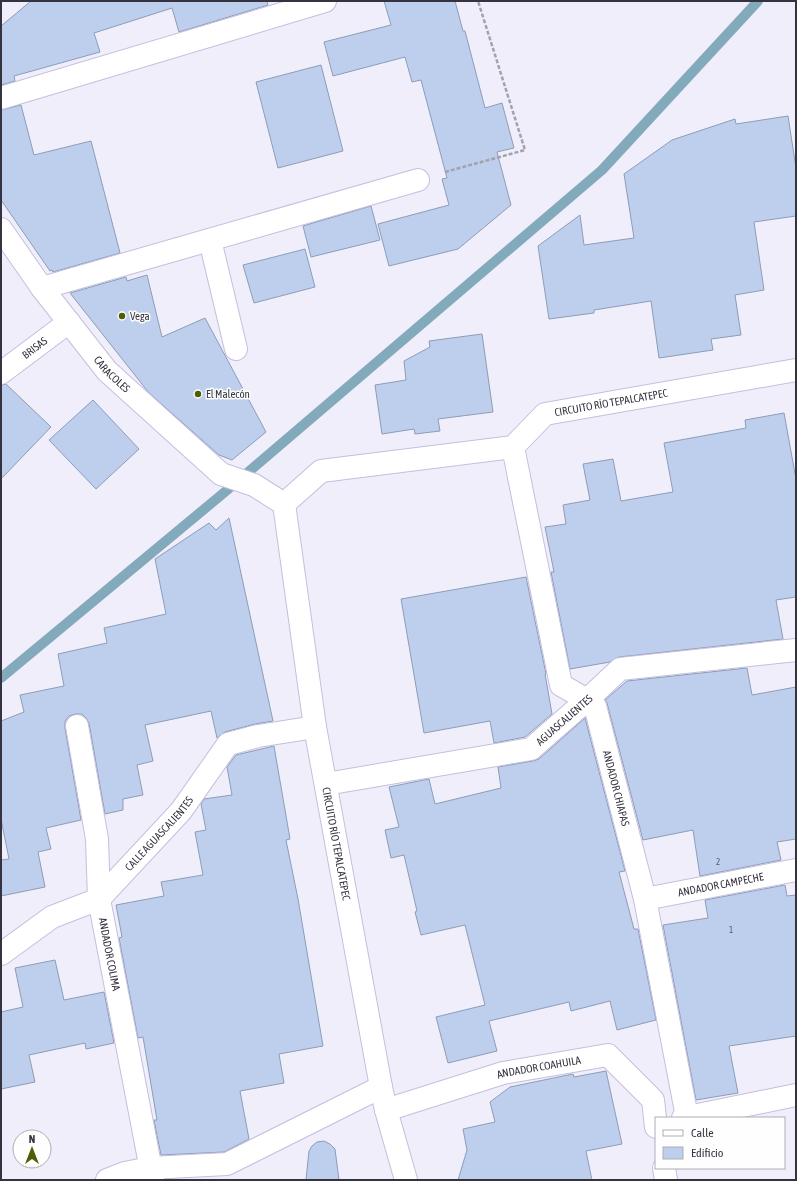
<svg xmlns="http://www.w3.org/2000/svg" width="797" height="1181" viewBox="0 0 797 1181" font-family="'Asap Condensed',sans-serif">
<style>
.lines{fill:none;stroke-linecap:round;stroke-linejoin:round}
.stream{stroke:#83aabb;stroke-width:10}
.building{fill:#bdcfec;stroke:#8c9db8}
.pedestrian-casing{stroke:#c5bede;stroke-width:24}
.minor-casing{stroke:#c5bede;stroke-width:24}
.tertiary-casing{stroke:#c5bede;stroke-width:24}
.path{stroke:#a4a1af;stroke-width:2.5;stroke-dasharray:4 2;stroke-linecap:butt}
.pedestrian{stroke:#fff;stroke-width:22}
.minor{stroke:#fff;stroke-width:22}
.tertiary{stroke:#fff;stroke-width:22}
.poi-dot{fill:#4e5f03;stroke:#fefefe;stroke-width:1.5}
.labels{text-anchor:middle;stroke-width:3;stroke-linejoin:round;paint-order:stroke}
.number-label{font-size:9px;fill:#585a6b}
.poi-label{font-size:11px;fill:#363340;stroke:#fefefe;text-anchor:start}
.street-label{font-size:11px;fill:#363340;stroke:#fefefe}
</style>
<rect width="100%" height="100%" fill="#f1eefc"/>
<g class="lines">
<!-- stream -->
<path class="stream" d="M1,678L226,491L602,170L758,1"/>
</g>
<!-- building -->
<g class="building">
<path d="M31,1H267L268,5L179,32L172,8L94,33L100,52L14,76L15,81L1,85V26Z"/>
<path d="M384,1H455L463,31H465L485,108L502,103L514,148L497,152L511,205L458,249L389,266L378,224L449,205L442,179L447,178L421,80L412,82L405,57L333,76L324,42L391,25Z"/>
<path d="M321,65L343,151L278,168L256,82Z"/>
<path d="M21,105L34,155L91,141L120,253L53,272L52,270L50,271L1,200V110Z"/>
<path d="M788,116L796,168V216L754,222L764,290L735,295L741,335L711,339L713,350L659,358L651,301L594,310V313L549,319L538,246L580,215L584,245L634,238L624,174L672,140L735,119L736,124Z"/>
<path d="M371,206L380,240L311,257L303,226Z"/>
<path d="M305,249L315,287L254,303L243,265Z"/>
<path d="M147,275L162,337L205,318L266,432L232,460L219,455L149,393L70,293L126,277L127,281Z"/>
<path d="M482,334L493,412L438,419L440,431L415,434L414,429L382,434L375,385L406,380L404,361L430,347L429,341Z"/>
<path d="M6,384L51,427L1,479V385Z"/>
<path d="M93,400L139,449L96,489L49,440Z"/>
<path d="M784,413L796,479V597L776,600L783,639L619,657L610,662L570,669L551,572H554L545,527L566,524L563,505L590,500L583,464L613,459L621,501L673,492L664,443L746,428L745,420Z"/>
<path d="M229,518L273,721L255,724L225,732L217,738L211,711L145,725L153,761L137,765L143,795L123,799V810L105,814L89,723L86,718L82,714H75L69,716L65,721V728L81,820L46,828L51,849L38,852L45,887L1,896V860L9,859L1,819V721L24,712L20,695L64,686L58,654L107,643L104,628L166,614L155,559L209,523L216,530Z"/>
<path d="M526,577L546,674H545L552,714L525,737L494,743L490,721L424,733L401,599Z"/>
<path d="M747,668L752,695L796,687V839L777,842L781,860L700,876L693,830L643,840L607,703L605,700L627,681Z"/>
<path d="M585,718L625,871L619,872L634,929H638L656,1020L617,1030L610,1001L571,1011L569,1002L489,1021L497,1051L448,1063L436,1017L485,1005L465,925L421,935L415,912L417,911L404,855L391,858L385,830L399,827L389,787L429,779L435,804L501,788L498,767L533,761L539,759Z"/>
<path d="M274,746L290,839L286,840L298,899L323,1046L279,1054L284,1083L240,1091L249,1139L224,1152L161,1155L154,1120H157L143,1037L138,1038L119,938L122,937L116,905L164,896L161,882L203,875L195,832L206,830L201,804L204,799L232,795L227,767L236,755Z"/>
<path d="M785,885L787,896L796,895V1036L729,1046L738,1093L696,1100L663,925L708,918L705,900Z"/>
<path d="M55,960L64,1000L104,992L114,1043L86,1049L85,1043L29,1055L35,1082L1,1089V1012L23,1007L15,968Z"/>
<path d="M606,1071L622,1144L586,1151L592,1180H458L467,1150L463,1129L495,1122L490,1102L510,1087L573,1074L574,1077Z"/>
<path d="M324,1141L330,1144L335,1149L339,1180H306L309,1151L312,1146L317,1142Z"/>
</g>
<g class="lines">
<defs>
<path id="pedestrian" d="M513,447L519,477"/>
<g id="minor">
<path d="M1,98L325,1"/>
<path d="M210,240L236,349"/>
<path d="M42,288L418,180"/>
<path id="s1" d="M1,373L69,322"/>
<path id="s2" d="M519,477L561,685L587,700L595,706L645,899L687,1117"/>
<path id="s3" d="M284,504L321,471L513,447L545,414L796,370"/>
<path id="s4" d="M77,726L97,839L99,899L153,1180"/>
<path id="s5" d="M326,784L531,749L587,700L620,669L796,650"/>
<path id="s6" d="M645,899L796,870"/>
<path id="s7" d="M1,954L52,917L99,899L181,811L228,744L258,736L315,727"/>
<path id="s8" d="M386,1110L503,1073L608,1055L653,1100L656,1127"/>
<path d="M683,1118L796,1095"/>
<path d="M664,1168L666,1180"/>
<path d="M107,1180L125,1173L150,1168L227,1164L381,1087"/>
</g>
<g id="tertiary">
<path id="s9" d="M1,229L42,288L107,371L221,474L254,485L284,504L315,727L381,1087L386,1110L406,1180"/>
</g>
</defs>
<!-- pedestrian casing -->
<use href="#pedestrian" class="pedestrian-casing"/>
<!-- minor casing -->
<use href="#minor" class="minor-casing"/>
<!-- tertiary casing -->
<use href="#tertiary" class="tertiary-casing"/>
<!-- path -->
<path class="path" d="M445,172L525,150L478,1"/>
<!-- pedestrian -->
<use href="#pedestrian" class="pedestrian"/>
<!-- minor -->
<use href="#minor" class="minor"/>
<!-- tertiary -->
<use href="#tertiary" class="tertiary"/>
</g>
<!-- markers -->
<g class="poi-dot">
<circle cx="122" cy="316" r="4"/>
<circle cx="198" cy="394" r="4"/>
</g>
<g class="labels">
<!-- number labels -->
<g class="number-label">
<text x="718" y="865">2</text>
<text x="731" y="933">1</text>
</g>
<!-- poi labels -->
<g class="poi-label">
<text x="130" y="320">Vega</text>
<text x="206" y="398">El Malecón</text>
</g>
<!-- street labels -->
<g class="street-label">
<text dy="4" stroke="none"><textPath href="#s1" startOffset="42">BRISAS</textPath></text>
<text dy="4" stroke="none"><textPath href="#s9" startOffset="183">CARACOLES</textPath></text>
<text dy="4" stroke="none"><textPath href="#s3" startOffset="356">CIRCUITO RÍO TEPALCATEPEC</textPath></text>
<text dy="4" stroke="none"><textPath href="#s5" startOffset="252">AGUASCALIENTES</textPath></text>
<text dy="4" stroke="none"><textPath href="#s2" startOffset="337">ANDADOR CHIAPAS</textPath></text>
<text dy="4" stroke="none"><textPath href="#s7" startOffset="202">CALLE AGUASCALIENTES</textPath></text>
<text dy="4" stroke="none"><textPath href="#s9" startOffset="745">CIRCUITO RÍO TEPALCATEPEC</textPath></text>
<text dy="4" stroke="none"><textPath href="#s6" startOffset="77">ANDADOR CAMPECHE</textPath></text>
<text dy="4" stroke="none"><textPath href="#s4" startOffset="231">ANDADOR COLIMA</textPath></text>
<text dy="4" stroke="none"><textPath href="#s8" startOffset="159">ANDADOR COAHUILA</textPath></text>
</g>
</g>
<!-- border -->
<rect width="797" height="1181" fill="none" stroke="#363340" stroke-width="4"/>
<!-- legend -->
<rect x="655" y="1117" width="130" height="52" fill="#fefefe" stroke="#aeadb2"/>
<rect x="663" y="1130" width="20" height="6" fill="#ffffff" stroke="#aeadb2"/>
<text x="691" y="1137" font-size="12" fill="#363340">Calle</text>
<rect x="663" y="1147" width="20" height="12" fill="#bdcfec" stroke="#aeadb2"/>
<text x="691" y="1157" font-size="12" fill="#363340">Edificio</text>
<!-- north arrow -->
<g transform="translate(32 1149)"><circle r="19" fill="#fefefe" stroke="#aeadb2"/>
<path d="M0-3L7 15L0 10L-7 15Z" fill="#4e5f03"/>
<text y="-6" font-size="11" font-weight="bold" text-anchor="middle" fill="#363340">N</text>
</g>
</svg>
